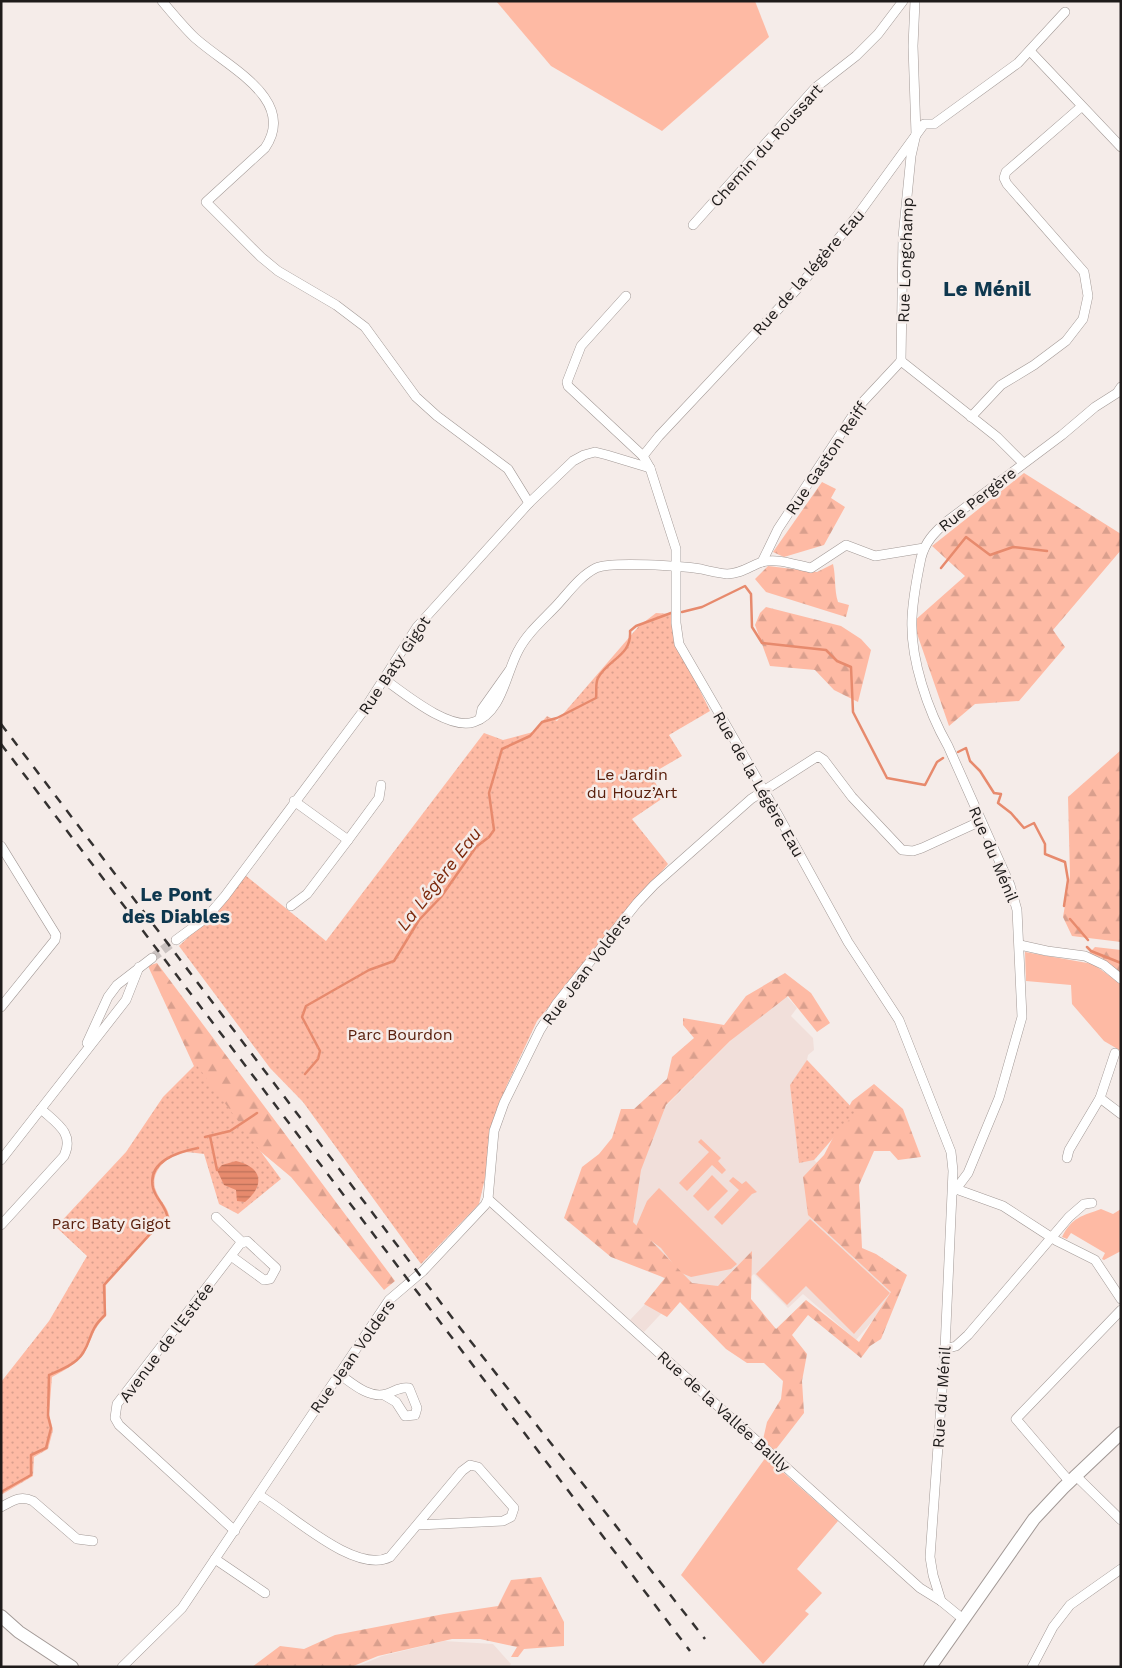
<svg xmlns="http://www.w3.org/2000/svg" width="1122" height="1668" viewBox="0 0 1122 1668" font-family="'Work Sans',sans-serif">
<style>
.built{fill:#f1dfda}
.grass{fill:#febaa4}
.forest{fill:url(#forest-firs)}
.park{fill:url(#park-dots)}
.water{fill:url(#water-rules)}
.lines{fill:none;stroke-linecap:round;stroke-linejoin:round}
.stream{stroke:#e78a6d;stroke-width:2.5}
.street-tunnel{stroke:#cac2c0;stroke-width:9;stroke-dasharray:9 4.5;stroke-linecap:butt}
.street-casing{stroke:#a29996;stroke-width:10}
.secondary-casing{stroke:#a29996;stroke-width:14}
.street{stroke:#fff;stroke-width:9}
.secondary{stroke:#fff;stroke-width:12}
.rail{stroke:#353231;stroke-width:2.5;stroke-dasharray:9 9;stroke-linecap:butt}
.labels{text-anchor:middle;stroke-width:5;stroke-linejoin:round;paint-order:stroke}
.street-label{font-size:16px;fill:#1e1b1a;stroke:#f5ece9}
.park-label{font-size:16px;fill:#5a200d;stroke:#f5ece9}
.water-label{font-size:18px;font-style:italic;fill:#7c290c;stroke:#f5ece9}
.quarter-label{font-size:19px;font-weight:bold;fill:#0e374e;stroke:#f5ece9}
.district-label{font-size:21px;font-weight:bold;fill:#0e374e;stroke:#f5ece9}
</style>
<defs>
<pattern id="forest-firs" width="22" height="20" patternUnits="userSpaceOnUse" patternTransform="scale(1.25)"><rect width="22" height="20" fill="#febaa4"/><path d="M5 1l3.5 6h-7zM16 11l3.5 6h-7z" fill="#d99f8d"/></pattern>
<pattern id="park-dots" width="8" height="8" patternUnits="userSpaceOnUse" patternTransform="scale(1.25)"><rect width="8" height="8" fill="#febaa4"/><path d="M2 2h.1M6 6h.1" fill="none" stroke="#d99f8d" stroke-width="1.8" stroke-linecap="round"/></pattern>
<pattern id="water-rules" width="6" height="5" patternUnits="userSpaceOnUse" patternTransform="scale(1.25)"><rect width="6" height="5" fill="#e78a6d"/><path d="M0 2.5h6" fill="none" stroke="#bb7059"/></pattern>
</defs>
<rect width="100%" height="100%" fill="#f5ece9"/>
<!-- built -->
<g class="built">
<path d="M781,990L797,1008L791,1016L813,1038L814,1050L808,1055L807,1060L856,1112L814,1160L839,1185L816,1209L898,1291L856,1340L803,1294L788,1308L754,1274L737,1288H685L644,1332L630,1320L667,1281L576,1206L667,1105Z"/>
<path d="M444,1641L493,1644L511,1664L509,1667H356L382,1656Z"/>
</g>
<!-- grass -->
<g class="grass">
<path d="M496,1H755L769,37L662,131L551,66Z"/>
<path d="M1025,952L1093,964L1121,984V1051L1104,1041L1072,1004L1071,985L1026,981Z"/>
<path d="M701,1139L721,1158L718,1161L726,1170L722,1174L712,1165L687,1191L679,1183L709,1152L698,1142Z"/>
<path d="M712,1175L728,1191L708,1211L693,1196Z"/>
<path d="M733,1177L742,1184L746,1181L757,1192L752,1194L722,1225L714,1217L739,1190L729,1181Z"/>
<path d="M659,1188L737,1264L731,1269L691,1277L679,1272L661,1248L635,1229L647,1201Z"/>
<path d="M1101,1209L1113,1214L1121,1209V1251L1104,1260L1102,1259L1105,1253L1071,1233L1067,1239L1062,1237C1072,1217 1082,1216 1101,1209Z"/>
<path d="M810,1219L890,1293L854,1334L806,1286L787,1305L756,1274Z"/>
<path d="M766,1457L838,1521L797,1569L822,1593L805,1611L809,1614L763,1664L681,1575Z"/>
</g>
<!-- forest -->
<g class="forest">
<path d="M1024,473L1121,534V550L1053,630L1065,647L1019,701L975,704L949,726L913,622L965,576L932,546Z"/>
<path d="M822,482L836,489L831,498L845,507L824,545L784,557L773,552Z"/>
<path d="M833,564C836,577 834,589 838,602L849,605L846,617L766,592L755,579L768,566L817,572Z"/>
<path d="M766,607L841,626L861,639L871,650L858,702L834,690L815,670L770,666L755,625L760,613Z"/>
<path d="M1121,750V942L1072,936L1063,917L1070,876L1068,797Z"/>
<path d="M1095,947L1121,950V974L1102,958L1088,954Z"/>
<path d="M157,963L395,1281L384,1290L291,1177L216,1114L148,966Z"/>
<path d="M785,973L811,993L830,1023L817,1032L788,996L730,1041L666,1105L641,1170L633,1222L692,1283L718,1286L752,1251L751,1299L776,1329L806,1300L859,1342L891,1292L808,1215L803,1177L824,1155L852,1101L874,1084L903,1109L921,1157L898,1160L890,1151H874L859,1185L862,1248L876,1254L907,1275L881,1339L870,1346L861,1358L808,1315L792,1335L807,1354L802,1381L804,1413L773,1453L762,1444L767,1422L781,1399L783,1381L764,1363H747L726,1349L680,1302L667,1317L644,1304L665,1278L611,1257L564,1218L582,1167L599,1154L612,1138L621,1109H634L667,1079L672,1057L694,1038L683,1025V1018L724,1025L746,996Z"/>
<path d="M541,1577L564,1622V1646L524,1649L518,1657H511L517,1647L480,1639H452L378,1656L351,1667H252L280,1646L304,1649L335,1635L444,1614L498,1606L511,1580Z"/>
</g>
<!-- park -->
<g class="park">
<path d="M656,613L671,614L676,641L710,711L669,735L682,756L651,774L663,798L632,819L668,864L537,1021L506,1087L479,1204L421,1264L303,1102L270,1068L179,946L211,916L245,875L326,941L484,733L503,740L533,732L547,716L557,721L639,626Z"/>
<path d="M807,1060L856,1112L814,1160L799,1163L790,1085Z"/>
<path d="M196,1064L281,1179L238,1214L219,1204L204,1154C197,1153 187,1151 180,1153C166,1158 151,1171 155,1188C159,1201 169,1207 170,1220L151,1235L106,1285V1316C91,1331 94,1337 84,1353C77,1364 63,1371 52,1377L49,1414L53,1430L48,1449L34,1457L33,1476L1,1495V1382L49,1321L87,1256L56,1227L126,1152L163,1097Z"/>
</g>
<!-- water -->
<path class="water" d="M236,1161C263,1167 265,1186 245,1202L237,1201L236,1190L224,1185L217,1170L222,1165Z"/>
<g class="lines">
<!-- stream -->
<g class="stream">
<path d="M941,568L966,537L990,555L1013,547L1047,551"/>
<path d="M682,612L702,607L745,586L751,594L752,627L762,643L826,650L837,661L851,667L853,712L887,778L925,785L937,762L943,758"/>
<path d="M958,752L966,748L970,761L980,771L994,793L1001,794L998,803L1011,813L1024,828L1034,823L1045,844V854L1065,862L1068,880L1064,906"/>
<path d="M1070,919L1088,940"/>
<path d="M1087,947L1091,951L1121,963"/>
<path d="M305,1074L318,1059L320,1051L302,1017L306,1006L369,970L394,961L419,920L441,897L476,847L489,837L494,830L489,793L502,749L530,736L542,722L557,718L596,698C597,691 595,684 598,678C608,659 632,656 630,631L636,626L671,613"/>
<path d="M210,1136L217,1170"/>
<path d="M205,1137L230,1131L257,1113"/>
<path d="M1,1492L31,1475V1455L46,1448L51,1428L48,1416L49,1375C61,1370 76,1364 83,1353C93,1337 88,1331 105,1315L104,1285L150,1234L168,1220C167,1206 156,1200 153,1188C147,1161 178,1152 198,1148"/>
</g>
<!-- street-tunnel -->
<path class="street-tunnel" d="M152,958L176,940"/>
<defs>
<g id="street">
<path d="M162,1C172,13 182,25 193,36C223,65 299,98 265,148L206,202L261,257L278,271L336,305L365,327L416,397L437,416L508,469L529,503"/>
<path d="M1030,51L1121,147"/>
<path d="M693,225L815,88L856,56L878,34L903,1"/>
<path d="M626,296L581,346L567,382L568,386L643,456L650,468L676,549V623L679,644L778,815L848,942L899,1020L951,1152L953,1171L945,1349L930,1557L933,1575L941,1601"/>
<path d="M901,361L903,237L911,156L916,134L913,46L915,1"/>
<path d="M901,361L997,437L1023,463"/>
<path d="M971,417L1001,385L1034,365L1066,341L1083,319L1088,296L1084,272L1007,184L1004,178L1006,172L1081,107"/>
<path d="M643,456L659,436L798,288L857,216L924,124H934L1018,63L1065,12"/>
<path d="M762,562L778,529L859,406L901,361"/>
<path d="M384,679C404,693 449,731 474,722C502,713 506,673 518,651C527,633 544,619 557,605C569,592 580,576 596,568C611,561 682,566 701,569C709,571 718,573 727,574C741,574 750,566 762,562C778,558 796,565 811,568L846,545L875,556L924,548"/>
<path d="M480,719L482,709L509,671"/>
<path d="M294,801L348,840"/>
<path d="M1,846L56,935L55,940L1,1007"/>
<path d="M291,906L307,894L348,840L379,798L381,785"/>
<path d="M176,940L206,918L225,896L364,710L417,627L529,503L573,461L584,455L595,452L607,455L650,468"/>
<path d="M1020,945L1047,951L1085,956L1104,965L1121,979"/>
<path d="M87,1043L108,997L117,985L152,958"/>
<path d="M1100,1098L1121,1114"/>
<path d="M1067,1158L1069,1150L1100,1098L1115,1053"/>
<path d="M1,1160L126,1000L139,967"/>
<path d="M956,1189L968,1173L999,1098L1022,1017L1017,910L1010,885L948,746C928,711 910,659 912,618C913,598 917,577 921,558C925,542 934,533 946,522L1062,435L1095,407L1117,393L1121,387"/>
<path d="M953,1192L956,1189L1003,1206L1057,1241L1095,1260L1121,1299"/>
<path d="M488,1199L920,1588L941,1601L963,1619"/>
<path d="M216,1217L242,1242"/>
<path d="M1,1225L64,1156C75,1133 56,1123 41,1109"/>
<path d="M231,1256L264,1280L270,1279L276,1268L247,1241L240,1244L117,1404L115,1418L119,1425L235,1531"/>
<path d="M945,1349L956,1346L968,1335L1069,1217L1084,1204L1092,1203"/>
<path d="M339,1374C352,1383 369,1399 386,1394C394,1392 400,1386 409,1388L417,1408L415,1415L405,1416L396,1402L384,1395"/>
<path d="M1075,1475L1121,1520"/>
<path d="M1069,1481L1016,1419L1121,1310"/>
<path d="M259,1495C290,1513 355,1575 390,1557L462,1471L470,1465L478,1467L514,1508L511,1517L503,1521L418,1525"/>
<path d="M1,1507C13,1501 20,1495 33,1501L77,1539L93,1541"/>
<path d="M215,1559L265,1593"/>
<path d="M122,1667L182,1608L389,1300L423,1271L485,1205L488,1199L494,1131L504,1103L540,1030L557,1003L637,903L654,885L751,799L818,756L824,760L852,797L902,850L913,851L922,848L981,821"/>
<path d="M1032,1667L1053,1627L1070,1605L1121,1569"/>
</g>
<g id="secondary">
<path d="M1,1616L19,1632L72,1667"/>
<path d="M930,1667L1034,1519L1063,1488L1121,1433"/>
</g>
</defs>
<!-- street casing -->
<use href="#street" class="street-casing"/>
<!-- secondary casing -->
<use href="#secondary" class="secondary-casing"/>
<!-- street -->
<use href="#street" class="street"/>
<!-- secondary -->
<use href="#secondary" class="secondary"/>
<!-- rail -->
<g class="rail">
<path d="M1,724L457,1324L705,1639"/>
<path d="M1,744L690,1651"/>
</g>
</g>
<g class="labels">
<!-- street labels -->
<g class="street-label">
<text transform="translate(766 145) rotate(-48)" y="6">Chemin du Roussart</text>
<text transform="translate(905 260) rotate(-88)" y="6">Rue Longchamp</text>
<text transform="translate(808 272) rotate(-49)" y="6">Rue de la légère Eau</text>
<text transform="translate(826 458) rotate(-56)" y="6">Rue Gaston Reiff</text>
<text transform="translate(977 499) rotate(-38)" y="6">Rue Pergère</text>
<text transform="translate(394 665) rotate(-56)" y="6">Rue Baty Gigot</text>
<text transform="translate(759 784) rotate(60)" y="6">Rue de la Légère Eau</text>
<text transform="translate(994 854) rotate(67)" y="6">Rue du Ménil</text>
<text transform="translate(586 969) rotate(-53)" y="6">Rue Jean Volders</text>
<text transform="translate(166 1342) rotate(-53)" y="6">Avenue de l'Estrée</text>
<text transform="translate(352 1356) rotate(-55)" y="6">Rue Jean Volders</text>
<text transform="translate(941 1397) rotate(-86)" y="6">Rue du Ménil</text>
<text transform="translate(724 1411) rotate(42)" y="6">Rue de la Vallée Bailly</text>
</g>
<!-- park labels -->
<g class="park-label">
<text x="632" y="780">Le Jardin<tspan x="632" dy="18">du Houz’Art</tspan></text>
<text x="400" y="1040">Parc Bourdon</text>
<text x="111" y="1229">Parc Baty Gigot</text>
</g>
<!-- water labels -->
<g class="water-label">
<text transform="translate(439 879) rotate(-52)" y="6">La Légère Eau</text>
</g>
<!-- quarter labels -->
<g class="quarter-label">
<text x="176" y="901">Le Pont<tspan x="176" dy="22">des Diables</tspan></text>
</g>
<!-- district labels -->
<g class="district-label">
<text x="987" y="296">Le Ménil</text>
</g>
</g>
<!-- border -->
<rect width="1122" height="1668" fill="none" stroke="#1e1b1a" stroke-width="5"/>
</svg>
